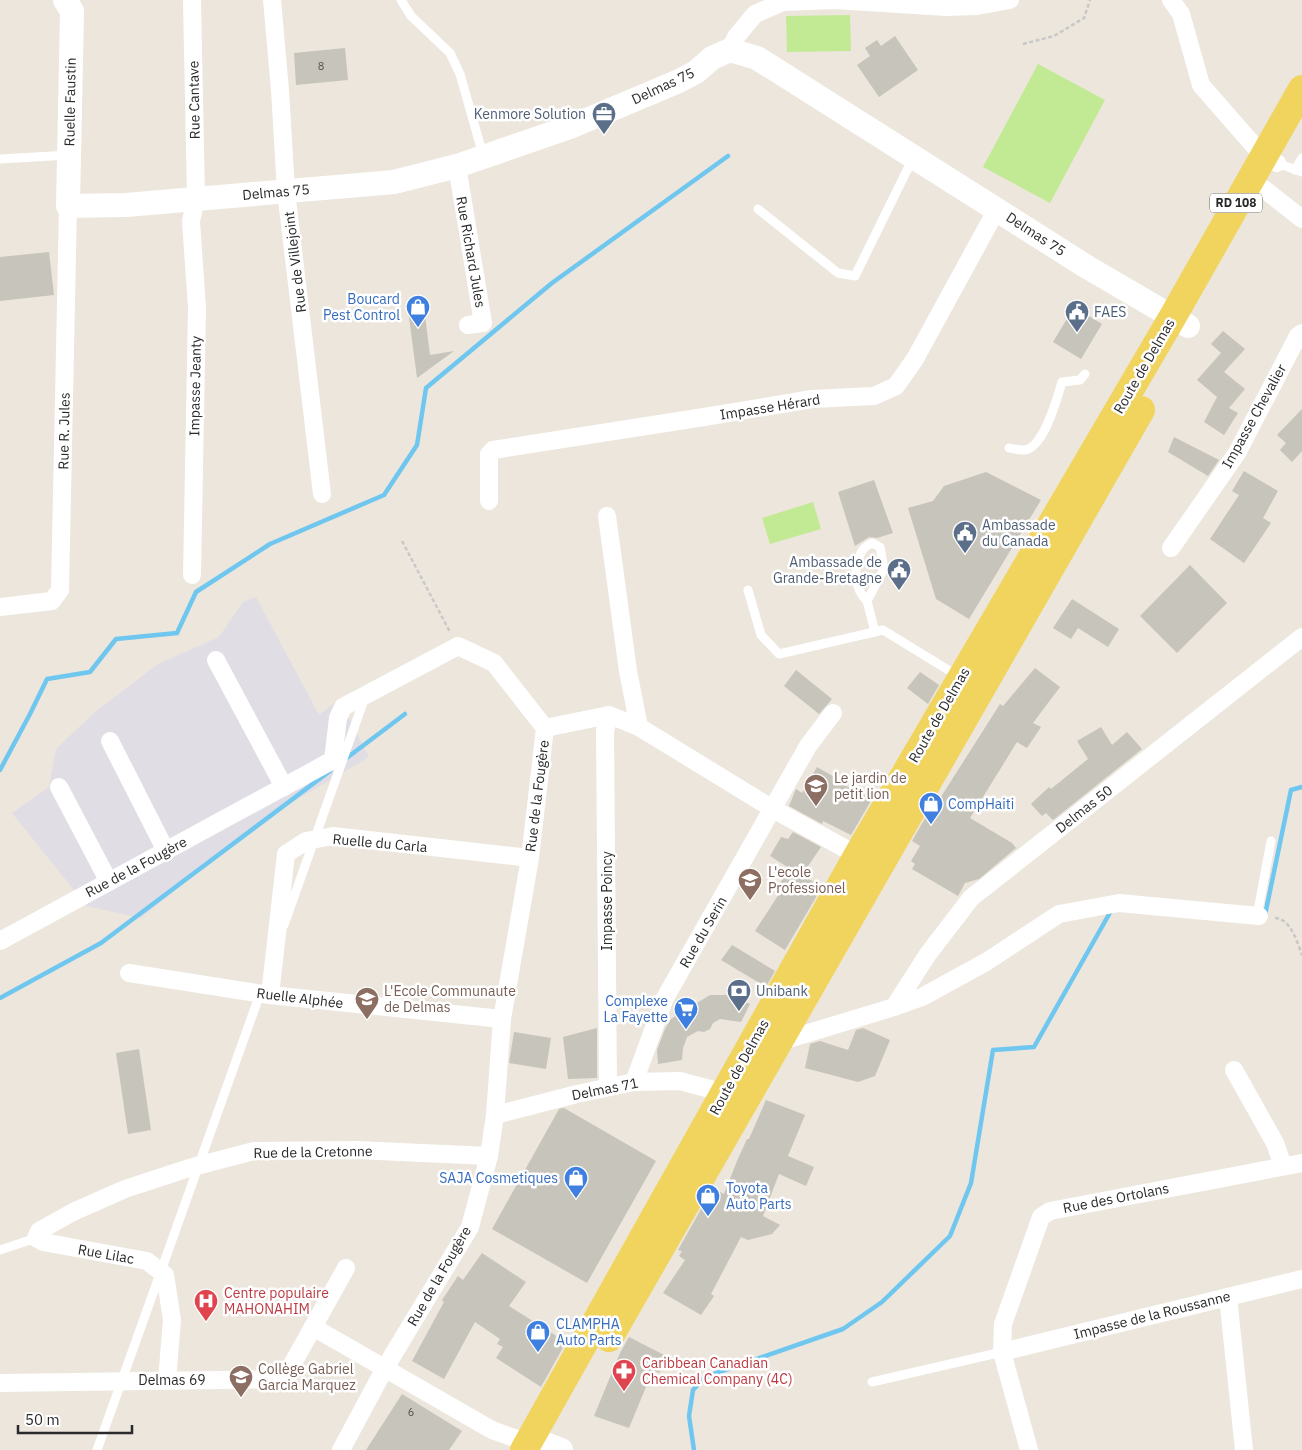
<svg xmlns="http://www.w3.org/2000/svg" width="1302" height="1450" viewBox="0 0 1302 1450" font-family="'IBM Plex Sans',sans-serif">
<style>
.industrial{fill:#e0dde5}
.pitch{fill:#c2ea94}
.lines{fill:none;stroke-linecap:round;stroke-linejoin:round}
.stream{stroke:#6fc7ef;stroke-width:4.5}
.building{fill:#c7c4bb}
.path{stroke:#c8c8c8;stroke-width:2.5;stroke-dasharray:4 2.5;stroke-linecap:butt}
.lane{stroke:#fff;stroke-width:9}
.street{stroke:#fff;stroke-width:18}
.secondary{stroke:#fff;stroke-width:24}
.primary{stroke:#f1d45d;stroke-width:28}
.labels{text-anchor:middle;stroke-width:5;stroke-linejoin:round;paint-order:stroke}
.number-label{font-size:11px;fill:#51504e}
.shield{fill:#fff;stroke:#6a6a6a;stroke-width:1}
.shield-label{font-size:12px;font-weight:bold;fill:#2a2a2a}
.street-label{font-size:14px;fill:#2a2a2a;stroke:#fff}
.service-label{font-size:14px;fill:#4e5e75;stroke:#fff;text-anchor:start}
.shop-label{font-size:14px;fill:#366cbe;stroke:#fff;text-anchor:end}
.education-label{font-size:14px;fill:#785e54;stroke:#fff;text-anchor:start}
.health-label{font-size:14px;fill:#be3a42;stroke:#fff;text-anchor:start}
</style>
<rect width="100%" height="100%" fill="#ece6dc"/>
<!-- industrial -->
<path class="industrial" d="M256,597L319,715L339,699L369,757L259,822L141,918L87,906L12,813L49,787L56,749L95,712L158,664L219,637L243,602Z"/>
<!-- pitch -->
<g class="pitch">
<path d="M850,15L851,51L787,52L786,16Z"/>
<path d="M1038,64L1105,100L1050,203L983,167Z"/>
<path d="M813,502L821,529L770,544L762,518Z"/>
</g>
<g class="lines">
<!-- stream -->
<g class="stream">
<path d="M344,760L405,714"/>
<path d="M0,770L30,714L47,679L90,672L116,639L177,633L196,592L270,544L384,495L417,445L426,388L552,283L728,156"/>
<path d="M1265,915L1291,790L1302,787"/>
<path d="M0,998L101,943L330,771"/>
<path d="M694,1450L689,1416L693,1390L705,1377L843,1329L882,1302L950,1236L971,1183L993,1050L1034,1047L1112,909"/>
</g>
</g>
<!-- building -->
<g class="building">
<path d="M895,36L918,70L879,97L857,65L870,56L865,48L877,40L881,46Z"/>
<path d="M345,48L348,80L296,85L294,53Z"/>
<path d="M49,252L54,295L0,301V257Z"/>
<path d="M423,299L430,355L454,351L417,378L407,302Z"/>
<path d="M1074,307L1102,324L1081,359L1053,342Z"/>
<path d="M1223,331L1245,349L1224,372L1245,389L1229,408L1238,413L1224,435L1204,422L1217,397L1197,380L1221,353L1211,344Z"/>
<path d="M1302,409V451L1292,462L1280,450L1286,443L1277,435Z"/>
<path d="M1174,437L1219,460L1208,476L1168,452Z"/>
<path d="M1244,471L1278,491L1263,518L1271,523L1244,563L1210,539L1239,495L1232,491Z"/>
<path d="M986,472L1041,500L969,619L936,599L908,508L933,501L944,486Z"/>
<path d="M874,480L893,533L877,538L869,537L855,546L838,492Z"/>
<path d="M1190,565L1227,603L1177,653L1140,616Z"/>
<path d="M1072,599L1119,629L1108,647L1078,628L1071,639L1053,628Z"/>
<path d="M1035,668L1060,687L1033,723L1041,727L1027,748L1017,742L970,818L1012,843L1016,848L979,879L965,883L958,896L912,869L915,864L911,861L920,846L912,841L936,799L939,800L1000,704L1003,706Z"/>
<path d="M796,670L832,699L819,714L784,686Z"/>
<path d="M920,672L939,685L928,704L907,688Z"/>
<path d="M1101,727L1112,745L1127,732L1142,749L1053,820L1046,813L1042,816L1031,804L1049,787L1051,789L1088,759L1077,741Z"/>
<path d="M817,767L843,782L842,784L872,799L851,835L823,821L822,824L789,806L796,789L802,793Z"/>
<path d="M793,832L821,847L802,875L822,887L785,950L755,931L783,888L779,885L789,868L770,856L781,837L788,839Z"/>
<path d="M732,945L775,971L766,987L721,960Z"/>
<path d="M710,995H733L750,1004L741,1022L720,1019L713,1023L710,1029L704,1032L698,1031L687,1037L683,1048L682,1060L658,1064L657,1050L665,1029L671,1019Z"/>
<path d="M597,1028V1078L568,1079L563,1037Z"/>
<path d="M863,1028L890,1040L875,1076L858,1082L805,1068L810,1044L820,1041L848,1050L856,1030Z"/>
<path d="M514,1032L551,1038L546,1069L509,1063Z"/>
<path d="M139,1049L151,1130L128,1134L116,1053Z"/>
<path d="M766,1100L805,1115L788,1156L814,1167L806,1186L779,1174L763,1216L780,1225L772,1234L748,1240L741,1237L711,1294L714,1296L701,1315L663,1293L685,1260L679,1256L682,1251L678,1250L713,1188L724,1194L737,1161L747,1139H749Z"/>
<path d="M564,1108L656,1161L587,1283L492,1229L559,1109Z"/>
<path d="M482,1253L526,1282L509,1306L566,1342L541,1387L496,1358L503,1347L497,1344L500,1339L475,1322L444,1379L412,1361L444,1302L442,1300L458,1276L463,1280Z"/>
<path d="M629,1337L668,1357L659,1373L653,1370L629,1428L594,1416L620,1353Z"/>
<path d="M402,1394L462,1431L449,1450H366Z"/>
</g>
<g class="lines">
<!-- path -->
<g class="path">
<path d="M1023,44L1054,36L1084,18L1090,0"/>
<path d="M402,541L450,632"/>
<path d="M1275,918C1291,919 1297,942 1302,955"/>
</g>
<!-- lane -->
<g class="lane">
<path d="M401,0L411,16L450,53L460,74L483,155"/>
<path d="M0,159L69,155"/>
<path d="M1277,163L1302,172"/>
<path d="M1295,170L1302,158"/>
<path d="M758,209L838,273L855,276L913,158"/>
<path d="M1009,448C1013,449 1020,450 1025,450C1044,447 1057,399 1062,382L1080,380L1085,374"/>
<path d="M748,590L761,635L779,654L883,630L958,676"/>
<path d="M867,601C854,589 853,566 862,551C864,547 868,545 872,543L880,547L884,569L867,601L875,632"/>
<path d="M1257,916L1271,841"/>
<path d="M284,925L365,697"/>
<path d="M0,1250L36,1238"/>
<path d="M872,1382L1002,1352"/>
<path d="M97,1450L261,991"/>
</g>
<!-- street -->
<g class="street">
<path d="M192,0L196,199L191,221L197,308L192,575"/>
<path d="M272,0L280,90L286,191L322,494"/>
<path d="M1171,0L1181,14L1201,85L1263,156L1277,163"/>
<path d="M730,50L736,37L755,14L783,2L835,0L946,7L977,6L1010,0"/>
<path d="M457,166L483,323L468,325"/>
<path d="M1264,189L1302,219"/>
<path d="M489,501V454L493,450L704,417L812,399L874,396L896,386L915,359L997,209"/>
<path d="M607,516L628,671L639,727"/>
<path d="M1171,548L1237,453L1298,336L1302,333"/>
<path d="M0,607L52,601L60,590L68,206"/>
<path d="M216,660L284,787"/>
<path d="M545,728L609,715L639,727L773,809L866,860"/>
<path d="M110,741L166,851"/>
<path d="M59,787L109,882"/>
<path d="M0,941L333,760L338,718L343,707L458,646L494,663L545,728L530,858L502,1019L495,1115L489,1156L470,1227L385,1368L341,1450"/>
<path d="M129,973L270,995L502,1019"/>
<path d="M270,995L286,854L306,841L333,836L530,858"/>
<path d="M894,1007L922,997L986,962L1059,914L1119,903L1259,916"/>
<path d="M779,1042L894,1007L928,954L971,898L1302,637"/>
<path d="M1234,1070L1275,1143L1283,1166"/>
<path d="M634,1082L665,998L808,746L833,713"/>
<path d="M608,1087L605,731L609,715"/>
<path d="M495,1115L577,1094L634,1082L680,1081L732,1095"/>
<path d="M1228,1297L1244,1450"/>
<path d="M313,1327L346,1268"/>
<path d="M1002,1352L1302,1279"/>
<path d="M167,1380L172,1320L165,1275L147,1261L43,1242L36,1238L39,1231L73,1212L125,1189L189,1168L254,1151L356,1150L489,1156"/>
<path d="M0,1383L284,1379L313,1327L492,1430L528,1443"/>
<path d="M1029,1450L1002,1352L1003,1324L1041,1217L1050,1211L1302,1163"/>
</g>
<!-- secondary -->
<g class="secondary">
<path d="M65,0L72,11L68,206L126,205L394,182L457,166L570,127L679,81L696,72L712,58L730,50L757,58L1087,267L1188,326"/>
<path d="M528,1443L548,1445L561,1450"/>
</g>
<!-- primary -->
<g class="primary">
<path d="M609,1338L1141,410"/>
<path d="M524,1450L857,856L1172,318L1302,89"/>
</g>
</g>
<!-- icons -->
<defs>
<symbol id="office-pin" viewBox="-11 -11 22 30"><path d="M0 17L-7.5 6A9.5 9.5 0 1 1 7.5 6Z" fill="#5c6f8a" stroke="#fff"/><path d="M-6-3h4V-5.5h4V-3h4V5H-6ZM-1-4.5V-3h2v-1.5ZM-6 0V1H6V0Z" fill="#fff"/></symbol>
<symbol id="shop-pin" viewBox="-11 -11 22 30"><path d="M0 17L-7.5 6A9.5 9.5 0 1 1 7.5 6Z" fill="#3f7fe0" stroke="#fff"/><path d="M-5-2.5h2.3a2.7 3.5 0 0 1 5.4 0H5L5.5 6h-11ZM-1.5-2.5h3a1.5 2.3 0 0 0-3 0Z" fill="#fff"/></symbol>
<symbol id="civic-pin" viewBox="-11 -11 22 30"><path d="M0 17L-7.5 6A9.5 9.5 0 1 1 7.5 6Z" fill="#5c6f8a" stroke="#fff"/><path d="M-.6-6.5H3V-4.5H.6V-3L4-1V1h2V6H-6V1h2V-1L-.6-3ZM-1.2 2.5V6h2.4V2.5Z" fill="#fff"/></symbol>
<symbol id="school-pin" viewBox="-11 -11 22 30"><path d="M0 17L-7.5 6A9.5 9.5 0 1 1 7.5 6Z" fill="#8d6e63" stroke="#fff"/><path d="M0-5L7-2L0 1L-7-2ZM-4 1L0 2.5L4 1V4Q0 6-4 4Z" fill="#fff"/></symbol>
<symbol id="bank-pin" viewBox="-11 -11 22 30"><path d="M0 17L-7.5 6A9.5 9.5 0 1 1 7.5 6Z" fill="#5c6f8a" stroke="#fff"/><path d="M-6-4H6V4H-6ZM0-2.3a2.3 2.3 0 1 0 0 4.6a2.3 2.3 0 1 0 0-4.6Z" fill="#fff"/></symbol>
<symbol id="supermarket-pin" viewBox="-11 -11 22 30"><path d="M0 17L-7.5 6A9.5 9.5 0 1 1 7.5 6Z" fill="#3f7fe0" stroke="#fff"/><path d="M-6-5.5h2.5l.6 2H6L4.5 2H-2.5L-4.4-4H-6ZM-1.5 3.2a1.3 1.3 0 1 0 .1 0ZM3 3.2a1.3 1.3 0 1 0 .1 0Z" fill="#fff"/></symbol>
<symbol id="hospital-pin" viewBox="-11 -11 22 30"><path d="M0 17L-7.5 6A9.5 9.5 0 1 1 7.5 6Z" fill="#e0444e" stroke="#fff"/><path d="M-5-5h3v3.5h4V-5h3V5h-3V1.5h-4V5h-3Z" fill="#fff"/></symbol>
<symbol id="pharmacy-pin" viewBox="-11 -11 22 30"><path d="M0 17L-7.5 6A9.5 9.5 0 1 1 7.5 6Z" fill="#e0444e" stroke="#fff"/><path d="M-2-6h4v4h4v4h-4v4h-4v-4h-4v-4h4Z" fill="#fff"/></symbol>
</defs>
<g fill-rule="evenodd">
<use href="#office-pin" x="590" y="100" width="28" height="38"/>
<use href="#shop-pin" x="404" y="293" width="28" height="38"/>
<use href="#civic-pin" x="1063" y="298" width="28" height="38"/>
<use href="#civic-pin" x="951" y="519" width="28" height="38"/>
<use href="#civic-pin" x="885" y="556" width="28" height="38"/>
<use href="#school-pin" x="802" y="772" width="28" height="38"/>
<use href="#shop-pin" x="917" y="790" width="28" height="38"/>
<use href="#school-pin" x="736" y="866" width="28" height="38"/>
<use href="#bank-pin" x="725" y="977" width="28" height="38"/>
<use href="#school-pin" x="353" y="985" width="28" height="38"/>
<use href="#supermarket-pin" x="672" y="995" width="28" height="38"/>
<use href="#shop-pin" x="562" y="1164" width="28" height="38"/>
<use href="#shop-pin" x="694" y="1182" width="28" height="38"/>
<use href="#hospital-pin" x="192" y="1287" width="28" height="38"/>
<use href="#shop-pin" x="524" y="1318" width="28" height="38"/>
<use href="#pharmacy-pin" x="610" y="1357" width="28" height="38"/>
<use href="#school-pin" x="227" y="1363" width="28" height="38"/>
</g>
<g class="labels">
<!-- number labels -->
<g class="number-label">
<text x="321" y="70">8</text>
<text x="411" y="1416">6</text>
</g>
<!-- shield labels -->
<rect class="shield" x="1210" y="193.5" width="52" height="19" rx="4"/>
<g class="shield-label">
<text x="1236" y="207">RD 108</text>
</g>
<!-- street labels -->
<g class="street-label">
<text transform="translate(663 86) rotate(-25)" y="5">Delmas 75</text>
<text transform="translate(194 100) rotate(-91)" y="5">Rue Cantave</text>
<text transform="translate(70 102) rotate(-89)" y="5">Ruelle Faustin</text>
<text transform="translate(276 192) rotate(-5)" y="5">Delmas 75</text>
<text transform="translate(1036 234) rotate(33)" y="5">Delmas 75</text>
<text transform="translate(471 252) rotate(80)" y="5">Rue Richard Jules</text>
<text transform="translate(295 262) rotate(-97)" y="5">Rue de Villejoint</text>
<text transform="translate(1144 366) rotate(-60)" y="5">Route de Delmas</text>
<text transform="translate(195 386) rotate(-89)" y="5">Impasse Jeanty</text>
<text transform="translate(770 407) rotate(-9)" y="5">Impasse Hérard</text>
<text transform="translate(1254 416) rotate(-61)" y="5">Impasse Chevalier</text>
<text transform="translate(64 431) rotate(-89)" y="5">Rue R. Jules</text>
<text transform="translate(939 715) rotate(-60)" y="5">Route de Delmas</text>
<text transform="translate(537 796) rotate(-83)" y="5">Rue de la Fougère</text>
<text transform="translate(1084 809) rotate(-38)" y="5">Delmas 50</text>
<text transform="translate(380 843) rotate(5)" y="5">Ruelle du Carla</text>
<text transform="translate(136 867) rotate(-28)" y="5">Rue de la Fougère</text>
<text transform="translate(607 901) rotate(-90)" y="5">Impasse Poincy</text>
<text transform="translate(703 932) rotate(-60)" y="5">Rue du Serin</text>
<text transform="translate(300 998) rotate(7)" y="5">Ruelle Alphée</text>
<text transform="translate(739 1067) rotate(-61)" y="5">Route de Delmas</text>
<text transform="translate(605 1089) rotate(-11)" y="5">Delmas 71</text>
<text transform="translate(313 1152) rotate(-1)" y="5">Rue de la Cretonne</text>
<text transform="translate(1116 1198) rotate(-11)" y="5">Rue des Ortolans</text>
<text transform="translate(106 1254) rotate(10)" y="5">Rue Lilac</text>
<text transform="translate(439 1276) rotate(-60)" y="5">Rue de la Fougère</text>
<text transform="translate(1152 1315) rotate(-14)" y="5">Impasse de la Roussanne</text>
<text x="172" y="1385">Delmas 69</text>
</g>
<!-- service labels -->
<g class="service-label">
<text x="586" y="119" text-anchor="end">Kenmore Solution</text>
<text x="1094" y="317">FAES</text>
<text x="982" y="530">Ambassade<tspan x="982" dy="16">du Canada</tspan></text>
<text x="882" y="567" text-anchor="end">Ambassade de<tspan x="882" dy="16">Grande-Bretagne</tspan></text>
<text x="756" y="996">Unibank</text>
</g>
<!-- shop labels -->
<g class="shop-label">
<text x="400" y="304">Boucard<tspan x="400" dy="16">Pest Control</tspan></text>
<text x="948" y="809" text-anchor="start">CompHaiti</text>
<text x="668" y="1006">Complexe<tspan x="668" dy="16">La Fayette</tspan></text>
<text x="558" y="1183">SAJA Cosmetiques</text>
<text x="726" y="1193" text-anchor="start">Toyota<tspan x="726" dy="16">Auto Parts</tspan></text>
<text x="556" y="1329" text-anchor="start">CLAMPHA<tspan x="556" dy="16">Auto Parts</tspan></text>
</g>
<!-- education labels -->
<g class="education-label">
<text x="834" y="783">Le jardin de<tspan x="834" dy="16">petit lion</tspan></text>
<text x="768" y="877">L'ecole<tspan x="768" dy="16">Professionel</tspan></text>
<text x="384" y="996">L'Ecole Communaute<tspan x="384" dy="16">de Delmas</tspan></text>
<text x="258" y="1374">Collège Gabriel<tspan x="258" dy="16">Garcia Marquez</tspan></text>
</g>
<!-- health labels -->
<g class="health-label">
<text x="224" y="1298">Centre populaire<tspan x="224" dy="16">MAHONAHIM</tspan></text>
<text x="642" y="1368">Caribbean Canadian<tspan x="642" dy="16">Chemical Company (4C)</tspan></text>
</g>
</g>
<!-- scale -->
<path d="M18 1425v8h114v-8" fill="none" stroke="#2a2a2a" stroke-width="2.5"/>
<text x="25" y="1425" font-size="15" fill="#2a2a2a" stroke="#ffffff" stroke-width="4" paint-order="stroke">50 m</text>
</svg>
